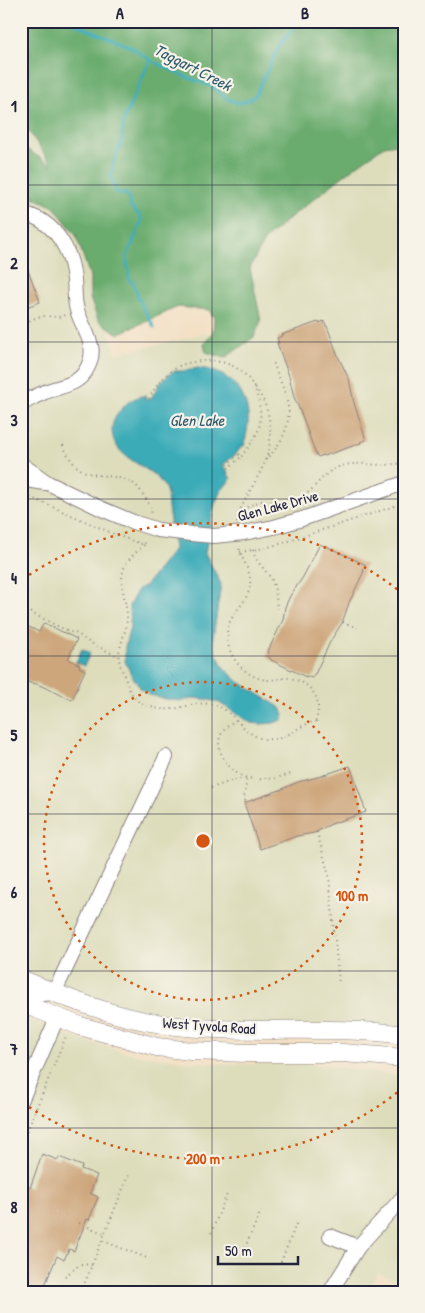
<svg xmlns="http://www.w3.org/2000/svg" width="425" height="1313" viewBox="0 0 425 1313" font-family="'Patrick Hand',sans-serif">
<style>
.built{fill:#ddddbc}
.forest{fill:#6aac6e;stroke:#466754}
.water{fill:#3babb8;stroke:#2e667a}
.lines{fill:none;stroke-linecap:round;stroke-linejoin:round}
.stream{stroke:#3babb8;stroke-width:3}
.building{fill:#cda67b}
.minor-casing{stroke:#8a807f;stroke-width:16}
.major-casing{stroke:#8a807f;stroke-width:19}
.path{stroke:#8a807f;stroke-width:2;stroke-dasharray:1 4;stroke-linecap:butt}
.minor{stroke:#fff;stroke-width:14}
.major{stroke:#fff;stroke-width:18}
.grid{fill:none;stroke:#22223b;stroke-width:1;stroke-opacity:0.55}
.ring{fill:none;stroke:#d45411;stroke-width:2.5;stroke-dasharray:2.5 5}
.labels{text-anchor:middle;stroke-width:4.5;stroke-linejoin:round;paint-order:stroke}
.street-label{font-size:15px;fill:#22223b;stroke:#f7f3e8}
.water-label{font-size:16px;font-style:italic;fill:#2c596d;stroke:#f7f3e8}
.centre{fill:#d45411;stroke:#f7f3e8;stroke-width:2.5}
.ring-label{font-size:15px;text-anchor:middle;font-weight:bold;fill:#d45411;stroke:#f7f3e8;stroke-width:4.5;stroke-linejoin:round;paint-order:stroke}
.neatline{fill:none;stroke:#22223b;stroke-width:2}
.grid-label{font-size:16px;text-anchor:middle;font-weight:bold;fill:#22223b}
</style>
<rect width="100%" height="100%" fill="#f7f3e8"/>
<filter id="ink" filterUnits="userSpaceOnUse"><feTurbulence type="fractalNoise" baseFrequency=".02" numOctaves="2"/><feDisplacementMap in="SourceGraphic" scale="10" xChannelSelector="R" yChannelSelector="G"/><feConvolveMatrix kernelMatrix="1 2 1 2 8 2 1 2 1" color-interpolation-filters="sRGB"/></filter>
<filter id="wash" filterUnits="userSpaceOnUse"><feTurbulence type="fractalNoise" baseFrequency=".0096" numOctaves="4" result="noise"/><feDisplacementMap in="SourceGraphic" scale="20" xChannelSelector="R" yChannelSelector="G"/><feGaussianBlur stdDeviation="1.12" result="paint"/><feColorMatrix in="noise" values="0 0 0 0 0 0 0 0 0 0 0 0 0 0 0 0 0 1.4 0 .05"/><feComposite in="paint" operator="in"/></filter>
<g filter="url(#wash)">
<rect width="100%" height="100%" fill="#f3dfc3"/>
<!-- built -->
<g class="built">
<path d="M21,72L116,354L261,321L250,268L264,241L287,220L356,166L384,146L404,143V1030L179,1021L87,1000L21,974Z"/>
<path d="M21,1016L67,1035L129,1053L147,1056L190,1062L223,1064H310L404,1076V1284L378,1273L367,1292H21Z"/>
</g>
<!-- forest -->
<path class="forest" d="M21,21H404V143L384,146L356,166L287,220L264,241L250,268L261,321L254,337L225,358L206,352L204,344L213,332L214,318L209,310L178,307L118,334L98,320L90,298V276L76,235L54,207L35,198L21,169V146L52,165L21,120Z"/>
<!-- water -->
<g class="water">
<path d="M198,368C226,371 245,387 248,415C249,425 246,437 244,446H241L237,453L223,465L231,479L221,491L215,504L211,520L205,553L221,584L213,638L216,653L224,668L239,682L281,708L284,714L282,720L274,723L261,724L251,723L218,702L205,699L193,698L181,701L166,699L150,695L141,689L132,676L125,661V647L130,627L129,606L138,589L146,585L174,549C172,535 170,521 168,507C167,501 168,493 165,488C153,464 114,462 112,431C112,424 114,418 118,413C127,402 132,398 146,395L145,399L150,400L160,383L173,371H183Z"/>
<path d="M82,649L90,653L84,666L76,662Z"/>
</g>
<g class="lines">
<!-- stream -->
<g class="stream">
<path d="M69,21L133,48L150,60L184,76L211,86L229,100L239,103L246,101L255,96L279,46L299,21"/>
<path d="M150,60L124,119L121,143L114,161L111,174L116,192L120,194L125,193L128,197L131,207L141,217V222L127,257V264L129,271V280L134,284L139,300L154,327"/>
</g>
</g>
<g id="blocks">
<!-- building -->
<g class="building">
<path d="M21,254H22L40,302L21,309Z"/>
<path d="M324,321L326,326H327L338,356L349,379L354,403L366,440L360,442L361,443L324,456L323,455L318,457L315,452L303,418L294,397L289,376L277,343H279L277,338L282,336L281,335L318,322L319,323Z"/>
<path d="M320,544L326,547V546L366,565L363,571H364L349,603L342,623L331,640L315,674H314L312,678L306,676V677L271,660V659L267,656L269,652L268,651L283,620L285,607L290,596L303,577Z"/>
<path d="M21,623L39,632L44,623L77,639L68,659L80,665L79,667L85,670L72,700L37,684L30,683L21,678Z"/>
<path d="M350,766L366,812L331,824L314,833L297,836L260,849L244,803L280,790L298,782L318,777Z"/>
<path d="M42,1154L58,1160L59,1157L82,1166L81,1169L97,1175L90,1193L98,1197L89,1220L87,1219L74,1251L69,1249L64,1260L57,1256L42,1292H21V1185L30,1188Z"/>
</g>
</g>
</g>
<g filter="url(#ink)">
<use href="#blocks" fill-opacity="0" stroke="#8a807f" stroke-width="1"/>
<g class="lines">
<defs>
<g id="minor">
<path d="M21,212C28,215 36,217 42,221C62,234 72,257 74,280C75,291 74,300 77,310C84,333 101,347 85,372C76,386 59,386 45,392C37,395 29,400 21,404"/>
<path d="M21,464L48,483L102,509L133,522L158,530L191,534L214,536L244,533L274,527L302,519L404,483"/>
<path d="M21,479L45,483"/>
<path d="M21,993L32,995L54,993L166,757"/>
<path d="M21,1101L57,1018"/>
<path d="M330,1236L358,1247"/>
<path d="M330,1292L358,1247L404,1196"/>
</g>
<g id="major">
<path d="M21,979C66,998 113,1017 162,1024C242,1036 324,1024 404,1035"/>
<path d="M21,1003L80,1026L157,1047L191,1051L248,1053H343L404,1058"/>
</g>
</defs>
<!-- minor casing -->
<use href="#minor" class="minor-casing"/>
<!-- major casing -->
<use href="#major" class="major-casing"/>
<!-- path -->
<g class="path">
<path d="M21,326C28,321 35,317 43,316C52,316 59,319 66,314"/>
<path d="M149,399C155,387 164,375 176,368C181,364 188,363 194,362C227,356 254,371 259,404C261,413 261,423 258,431C254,440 247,449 241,457"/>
<path d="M63,445C81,488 103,467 134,484C140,487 148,503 152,509L151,514"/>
<path d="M239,454L241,457L228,468L226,465Z"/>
<path d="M265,460C279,448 291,427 288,407C286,392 278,376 273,362"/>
<path d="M21,493L114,534L144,545L146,539"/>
<path d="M239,513C246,508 254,502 263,501C273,501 283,505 294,502C310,496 318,479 332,470C348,461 363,464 381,465C388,465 396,464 404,463"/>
<path d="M237,523V517C245,498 257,480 265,462C275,436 271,405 253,385"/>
<path d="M144,545C138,551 130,557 126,564C116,582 128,601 127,620C126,631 121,642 119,653C118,660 121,668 124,675C130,692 133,703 152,707C158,709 164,710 170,709C187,708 197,700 215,705C219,706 221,708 225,710C243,723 249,742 275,739C287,738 295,729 305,725C309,723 312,722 316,721C320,705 319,695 305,684C300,681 293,678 287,678C281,678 275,680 268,680C256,679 246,673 238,664C233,658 230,652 228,644C222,614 247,609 250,585C252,570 240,559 239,545"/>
<path d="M253,550C256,562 261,565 268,574C276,584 276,597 277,609"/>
<path d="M240,552L265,548L286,542L404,503"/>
<path d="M21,608L70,632L78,634L87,641L119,657"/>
<path d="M343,622L357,628"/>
<path d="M236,720C230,724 223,729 220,737C215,753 232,775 248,778C265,781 278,778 294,773"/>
<path d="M211,788L234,780L247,778L244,798L246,802"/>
<path d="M317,832L329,876L339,984"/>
<path d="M27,1131L66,1036"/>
<path d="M79,1223L105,1234"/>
<path d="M211,1233L227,1194"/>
<path d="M103,1241L147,1258"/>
<path d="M245,1248L262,1208"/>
<path d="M281,1262L297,1222"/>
<path d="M65,1276L81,1264L92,1265"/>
<path d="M81,1292L129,1174"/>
</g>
<!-- minor -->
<use href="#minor" class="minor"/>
<!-- major -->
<use href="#major" class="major"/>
</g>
</g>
<!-- grid -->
<path class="grid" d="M212,21V1292M21,185H404M21,342H404M21,499H404M21,656H404M21,814H404M21,971H404M21,1128H404"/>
<!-- distance rings -->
<g class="ring">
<circle cx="203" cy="841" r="159"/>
<path d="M403 1088A318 318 0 0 1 23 1103M23 579A318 318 0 0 1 403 594"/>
</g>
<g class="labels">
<!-- street labels -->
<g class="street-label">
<text transform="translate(278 506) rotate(-15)" y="5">Glen Lake Drive</text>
<text transform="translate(209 1026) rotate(4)" y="5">West Tyvola Road</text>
</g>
<!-- water labels -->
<g class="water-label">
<text transform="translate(193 67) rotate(27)" y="6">Taggart Creek</text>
<text x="197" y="426">Glen Lake</text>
</g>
</g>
<circle cx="203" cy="841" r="8" class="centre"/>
<g class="ring-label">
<text x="352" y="901">100 m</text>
<text x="203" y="1164">200 m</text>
</g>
<!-- margin -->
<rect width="425" height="1313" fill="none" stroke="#f7f3e8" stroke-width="55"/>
<!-- scale -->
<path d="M218 1256v8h80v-8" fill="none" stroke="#22223b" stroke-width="2.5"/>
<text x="225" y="1256" font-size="15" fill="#22223b" stroke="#f7f3e8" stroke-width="4" paint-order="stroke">50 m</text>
<rect x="28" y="28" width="370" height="1258" class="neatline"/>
<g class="grid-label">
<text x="120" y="19">A</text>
<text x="305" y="19">B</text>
<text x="14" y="112">1</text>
<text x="14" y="269">2</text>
<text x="14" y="426">3</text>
<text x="14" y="584">4</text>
<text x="14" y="741">5</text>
<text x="14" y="898">6</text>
<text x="14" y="1055">7</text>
<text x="14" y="1213">8</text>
</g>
</svg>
